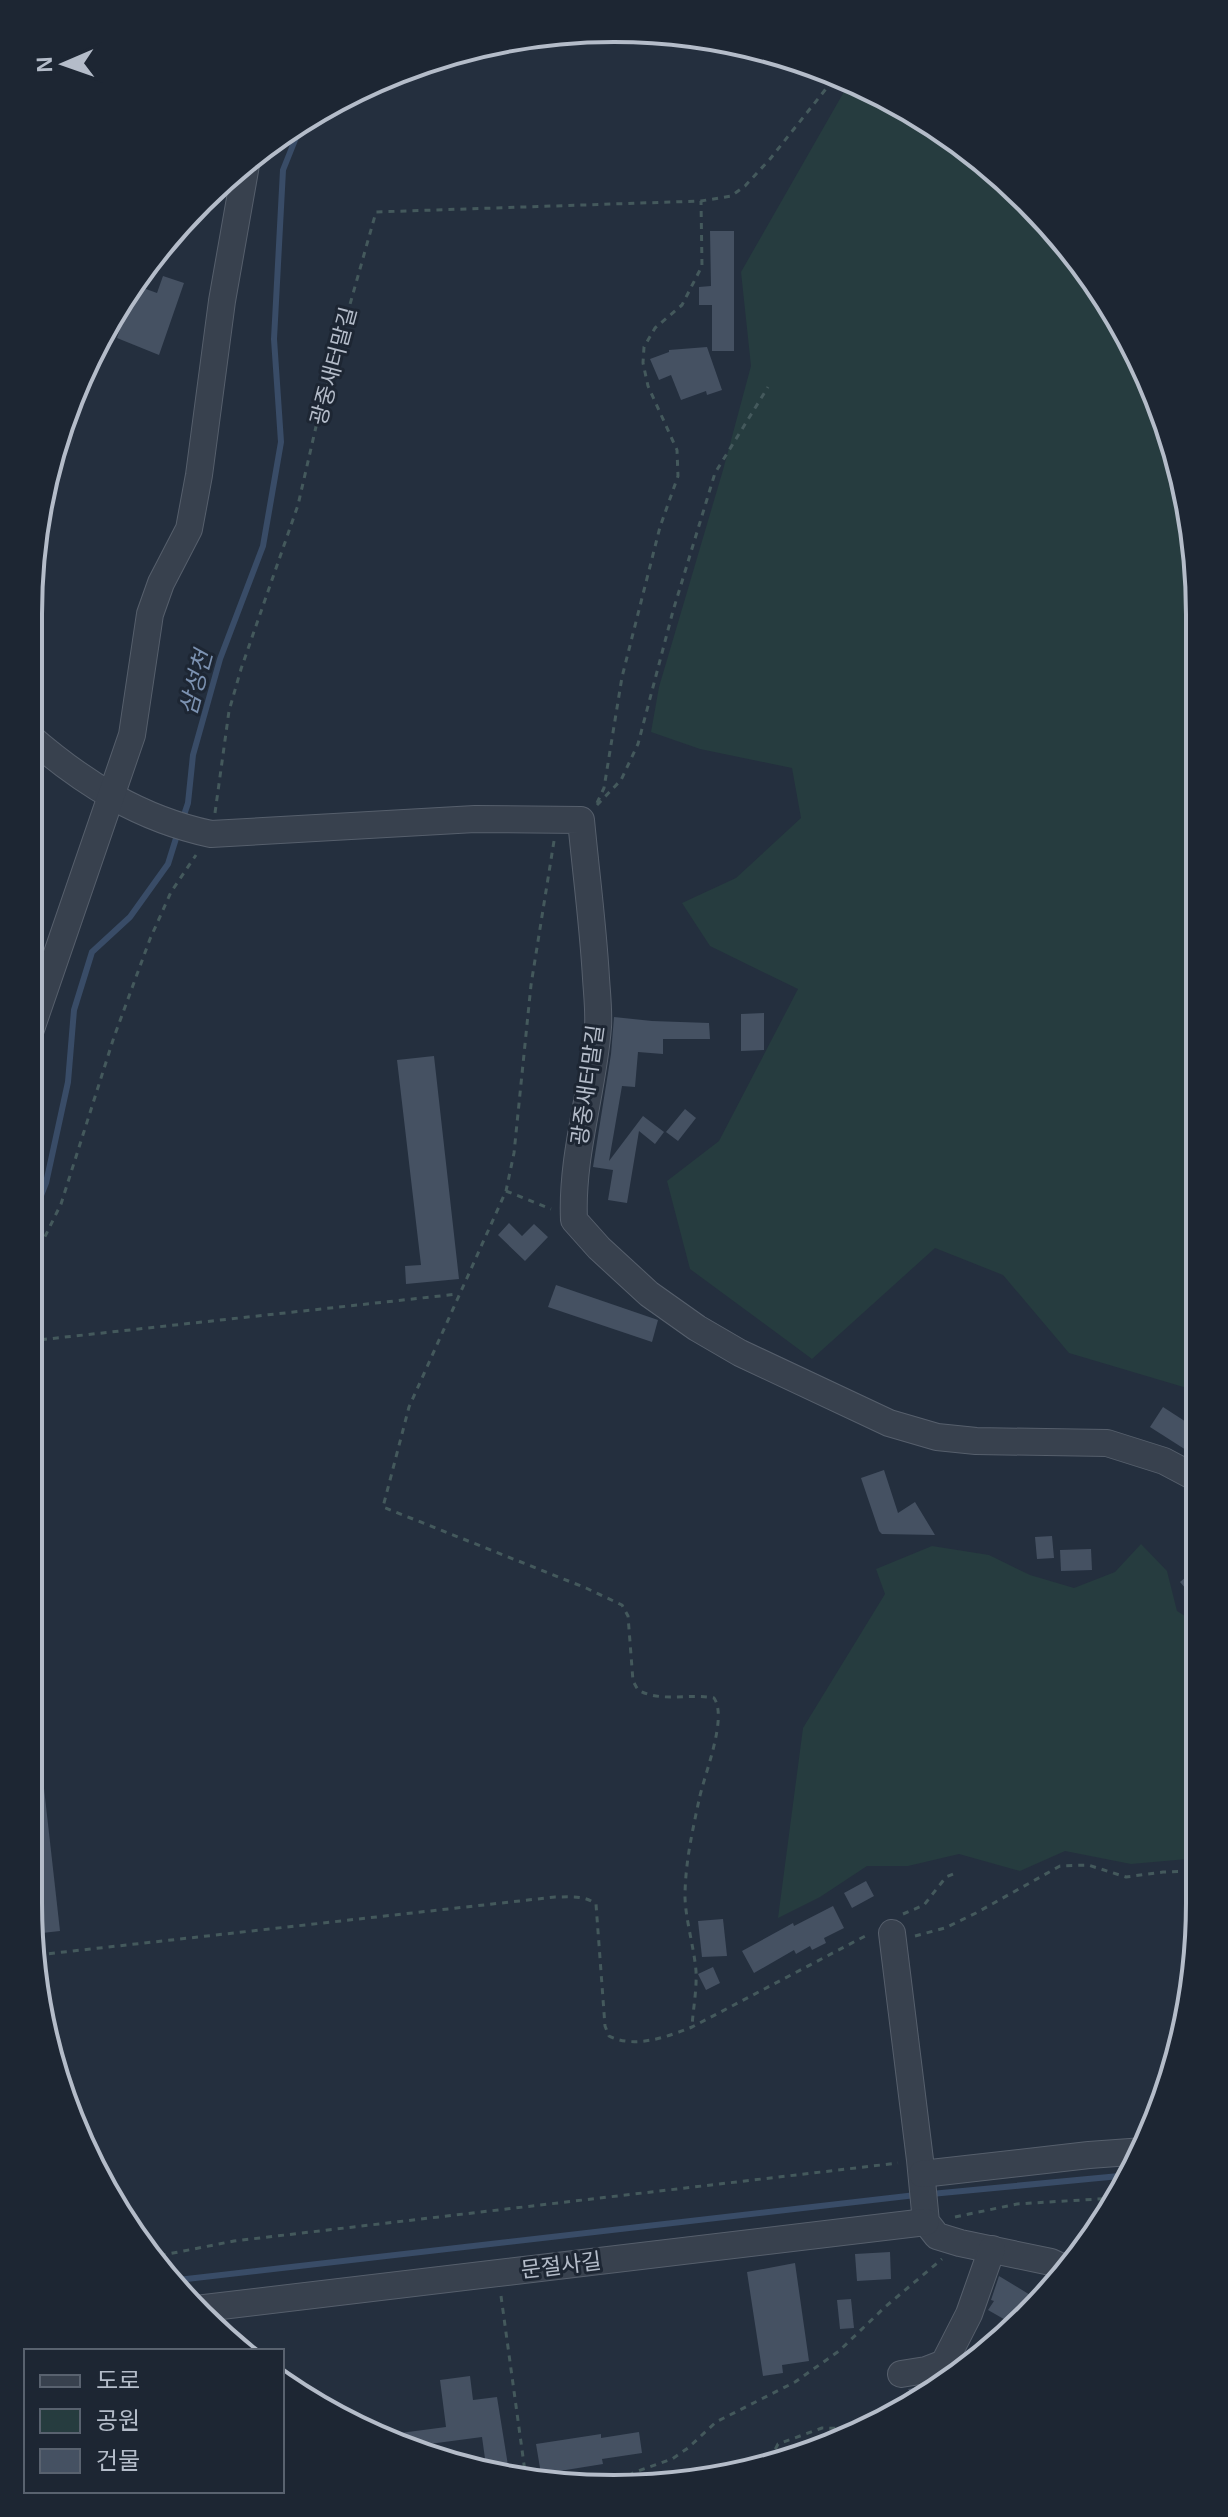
<svg xmlns="http://www.w3.org/2000/svg" width="1228" height="2517" viewBox="0 0 1228 2517" font-family="Arial,'Noto Sans KR',sans-serif">
<style>
.green{fill:#263c3f}
.lines{fill:none;stroke-linecap:round;stroke-linejoin:round}
.stream{stroke:#394c67;stroke-width:6}
.building{fill:#455162}
.minor-casing{stroke:#565f6c;stroke-width:28}
.path{stroke:#44595c;stroke-width:3;stroke-dasharray:6 6;stroke-linecap:butt}
.minor{stroke:#38414e;stroke-width:26}
.labels{text-anchor:middle;stroke-width:6;stroke-linejoin:round;paint-order:stroke}
.street-label{font-size:22px;fill:#b4bcc9;stroke:#1d2633}
.water-label{font-size:24px;font-style:italic;fill:#7c92b1;stroke:#1d2633}
.rim{fill:none;stroke:#b4bcc9;stroke-width:4}
</style>
<rect width="100%" height="100%" fill="#242f3e"/>
<!-- green -->
<g class="green">
<path d="M855,82L873,88L971,149L1079,258L1156,390L1195,538L1197,1391L1069,1353L1003,1275L935,1248L812,1359L690,1269L667,1181L719,1141L798,989L710,946L682,903L736,878L801,818L792,768L700,749L651,732L659,687L723,470L751,366L741,272L845,90Z"/>
<path d="M1141,1544L1167,1571L1177,1611L1198,1624L1199,1858L1131,1864L1065,1851L1020,1871L959,1854L908,1866H867L820,1897L778,1918L803,1728L885,1594L876,1569L932,1546L989,1555L1030,1575L1074,1588L1115,1572Z"/>
<path d="M903,2407L873,2429L821,2444L828,2436Z"/>
</g>
<g class="lines">
<!-- stream -->
<g class="stream">
<path d="M183,818L188,803L193,755L220,659L263,546L281,442L274,339L283,170L303,120"/>
<path d="M29,1226L46,1183L68,1082L74,1010L92,952L130,917L168,864L178,832"/>
<path d="M931,2194L1130,2175"/>
<path d="M169,2281L916,2195"/>
</g>
</g>
<!-- building -->
<g class="building">
<path d="M710,231H734V351H712V305H699V287L711,286Z"/>
<path d="M163,276L184,283L159,355L117,338L135,285L157,293Z"/>
<path d="M707,347L722,390L707,395L706,391L681,400L671,375L659,380L650,359L669,352V350Z"/>
<path d="M764,1013V1050L741,1051V1014Z"/>
<path d="M614,1017L652,1021L709,1023L710,1039H663V1054L638,1052L635,1087L622,1086L609,1161L643,1116L664,1132L655,1144L639,1131L627,1203L608,1200L613,1170L593,1167L611,1054Z"/>
<path d="M434,1056L459,1279L406,1284L405,1266L421,1265L397,1060Z"/>
<path d="M685,1109L696,1118L678,1141L666,1132Z"/>
<path d="M509,1223L522,1236L534,1224L548,1237L525,1261L498,1235Z"/>
<path d="M556,1285L658,1320L652,1342L548,1307Z"/>
<path d="M1163,1407L1197,1429V1457L1150,1427Z"/>
<path d="M884,1470L898,1513L915,1502L935,1535L882,1534L879,1531L861,1478Z"/>
<path d="M1052,1536L1054,1558L1037,1559L1035,1537Z"/>
<path d="M1091,1549L1092,1570L1061,1571L1060,1550Z"/>
<path d="M1198,1567V1603L1180,1582Z"/>
<path d="M38,1735L60,1931L33,1934L28,1903V1736Z"/>
<path d="M866,1881L874,1896L852,1908L844,1893Z"/>
<path d="M833,1906L844,1928L824,1938L826,1943L812,1950L810,1946L796,1954L794,1950L754,1973L742,1951L793,1923L794,1926Z"/>
<path d="M723,1919L727,1956L702,1957L698,1921Z"/>
<path d="M713,1967L720,1983L706,1990L698,1974Z"/>
<path d="M890,2252L891,2279L857,2281L855,2254Z"/>
<path d="M795,2263L809,2361L782,2365L783,2373L763,2376L747,2272Z"/>
<path d="M999,2276L1040,2301L1029,2317L1016,2326L988,2310L994,2301L991,2300Z"/>
<path d="M851,2299L854,2328L840,2329L837,2300Z"/>
<path d="M470,2376L473,2400L497,2397L510,2478H499L487,2473L482,2437L414,2446L385,2435L446,2427L440,2380Z"/>
<path d="M927,2386L929,2389L915,2399L908,2389Z"/>
<path d="M639,2432L642,2453L602,2459L603,2464L541,2474L536,2444L601,2434V2438Z"/>
</g>
<g class="lines">
<defs>
<g id="minor">
<path d="M29,736C83,783 140,819 211,834L475,819L581,820C586,873 593,925 596,978C597,994 599,1011 598,1027C593,1092 571,1155 574,1220L599,1248L649,1294L697,1328L740,1353L889,1423L937,1437L976,1441L1107,1443L1164,1461L1198,1479"/>
<path d="M29,1035L132,735L150,614L161,583L189,529L199,475L222,301L247,159"/>
<path d="M892,1933L920,2160L926,2222L937,2236L960,2243L1051,2262L1064,2268"/>
<path d="M922,2174L1089,2155L1144,2151"/>
<path d="M196,2309L926,2222"/>
<path d="M901,2374L926,2370L944,2363L969,2314L992,2249"/>
</g>
</defs>
<!-- minor casing -->
<use href="#minor" class="minor-casing"/>
<!-- path -->
<g class="path">
<path d="M597,803L604,788L622,677L660,527L678,476L677,450L648,386L643,363L644,347L655,328L682,305L702,266L701,201"/>
<path d="M597,805L621,780L638,744L673,611L715,473L768,387"/>
<path d="M215,813L229,711L241,669L298,505L318,418L376,212L701,201L731,196L745,186L770,159L837,75"/>
<path d="M554,841L531,985L514,1153L506,1191L409,1407L383,1507L586,1588L622,1605L628,1616L633,1681L638,1690C662,1703 689,1693 714,1698C728,1718 704,1775 699,1800C692,1833 685,1864 685,1898C686,1922 694,1947 696,1971C697,1990 693,2009 692,2027"/>
<path d="M506,1191L551,1209"/>
<path d="M29,1269L61,1204L114,1037L150,939L171,892L196,855"/>
<path d="M29,1341L458,1294"/>
<path d="M903,1914L924,1905L946,1877L956,1873"/>
<path d="M915,1936L945,1928L976,1913L1060,1866L1088,1865L1126,1877L1163,1872L1199,1871"/>
<path d="M37,1955L555,1897C570,1897 584,1895 596,1904L605,2026L609,2036C634,2049 667,2037 692,2027L869,1934"/>
<path d="M955,2217L1017,2204L1114,2198"/>
<path d="M148,2258L234,2241L898,2163"/>
<path d="M501,2296L526,2479"/>
<path d="M770,2460L778,2444L822,2428L871,2429"/>
<path d="M618,2482L635,2472L672,2459L688,2448L716,2422L795,2382L839,2351L885,2307L942,2259"/>
</g>
<!-- minor -->
<use href="#minor" class="minor"/>
</g>
<g class="labels">
<!-- street labels -->
<g class="street-label">
<text transform="translate(333 366) rotate(-75)" y="8">광중새터말길</text>
<text transform="translate(587 1085) rotate(-82)" y="8">광중새터말길</text>
<text transform="translate(561 2265) rotate(-7)" y="8">문절사길</text>
</g>
<!-- water labels -->
<g class="water-label">
<text transform="translate(196 683) rotate(-75)" y="8">삼성천</text>
</g>
</g>
<!-- crop -->
<path d="M0 0H1228V2517H0ZM614 42H614A572 572 0 0 1 1186 614V1903A572 572 0 0 1 614 2475H614A572 572 0 0 1 42 1903V614A572 572 0 0 1 614 42Z" fill="#1d2633" fill-rule="evenodd"/>
<path class="rim" d="M614 42H614A572 572 0 0 1 1186 614V1903A572 572 0 0 1 614 2475H614A572 572 0 0 1 42 1903V614A572 572 0 0 1 614 42Z"/>
<!-- legend -->
<rect x="24" y="2349" width="260" height="144" fill="#1d2633" stroke="#59626f" stroke-width="2"/>
<rect x="40" y="2375" width="40" height="12" fill="#38414e" stroke="#59626f" stroke-width="2"/>
<text x="96" y="2389" font-size="24" fill="#b4bcc9">도로</text>
<rect x="40" y="2409" width="40" height="24" fill="#263c3f" stroke="#59626f" stroke-width="2"/>
<text x="96" y="2429" font-size="24" fill="#b4bcc9">공원</text>
<rect x="40" y="2449" width="40" height="24" fill="#455162" stroke="#59626f" stroke-width="2"/>
<text x="96" y="2469" font-size="24" fill="#b4bcc9">건물</text>
<!-- north arrow -->
<g transform="translate(64 64) rotate(268)" stroke="#1d2633" stroke-width="6" paint-order="stroke">
<path d="M0-6L14 30L0 20L-14 30Z" fill="#b4bcc9"/>
<text y="-12" font-size="22" font-weight="bold" text-anchor="middle" fill="#b4bcc9">N</text>
</g>
</svg>
